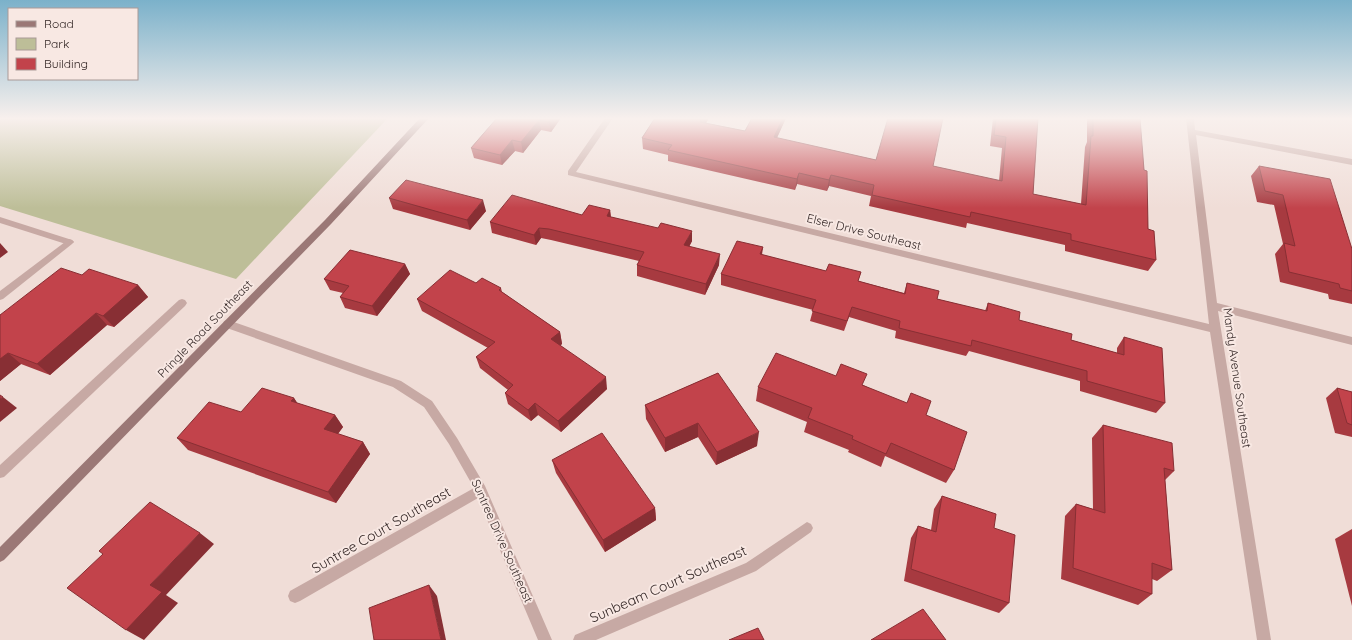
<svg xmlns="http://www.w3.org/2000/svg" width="1352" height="640" viewBox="0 0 1352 640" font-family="Quicksand,sans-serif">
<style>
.green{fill:#bdbe98}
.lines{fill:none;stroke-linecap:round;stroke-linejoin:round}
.lane{fill:#c7a9a4;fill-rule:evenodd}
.street{fill:#c7a9a4;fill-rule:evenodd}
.secondary{fill:#9b7876;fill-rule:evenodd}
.wall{fill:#a73a40}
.shaded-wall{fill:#882f34}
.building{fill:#c2434b;stroke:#882f34}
.labels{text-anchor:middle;stroke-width:4;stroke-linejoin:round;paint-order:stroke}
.street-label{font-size:12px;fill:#332625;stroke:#f8e8e3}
.near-street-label{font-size:14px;fill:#332625;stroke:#f8e8e3}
</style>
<rect width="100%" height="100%" fill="#f0ddd7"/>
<!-- green -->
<path class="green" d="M0,118H388L236,279L0,206Z"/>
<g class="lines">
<!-- lane -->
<g class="lane">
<path d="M0,217L72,240L74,242L69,245L0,223Z"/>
<path d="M182,299L185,300L187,303L185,306L4,477L0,478V465L179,300Z"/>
</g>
<!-- street -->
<g class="street">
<path d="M605,118H613L576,172L1209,324L1186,118H1194L1195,130L1352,159V165L1196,135L1217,303L1352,337V345L1218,311L1271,640H1257L1210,332L568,175V171Z"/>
<path d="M69,239L72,240L74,242L72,244L3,299L0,300V291Z"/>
<path d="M228,320L401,381L432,401L457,438L485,486L552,640H538L478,498L300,601L295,603L290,601L288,596L290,591L474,488L449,444L424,407L393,387L224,327L223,324L224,321Z"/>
<path d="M807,522L811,524L813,528L811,532L756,571L596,640H573L575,635L746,563Z"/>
</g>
<!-- secondary -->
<path class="secondary" d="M420,118H429L331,224L4,560L0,562V547L325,220Z"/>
</g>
<!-- wall -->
<g class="wall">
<path d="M497,118H561L551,132L541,130L523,153L515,151L502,165L474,158L471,148Z"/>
<path d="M655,118H709L706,123L745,131L752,118H786L777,138L876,160L933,166L999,181L1002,148L990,146L993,118H1038L1033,194L1081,204L1085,147L1087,142V118H1140L1148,229L1156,260L1148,271L1065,251V245L967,223L966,228L869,206L871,196L829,186L827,191L797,184L795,190L668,161V155L643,149L642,138Z"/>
<path d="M1259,166L1352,249V304L1329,299L1328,294L1280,282L1275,254L1283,244L1274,205L1257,202L1251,176Z"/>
<path d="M389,198L486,211L470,230L393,209Z"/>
<path d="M610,210L611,217L692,241L689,247L719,265L705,295L637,276V265L639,261L551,240L541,238L536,245L492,233L490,222L582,215Z"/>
<path d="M763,247L762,255L826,271L861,272L858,281L904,293L907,283L937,299L985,311L988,303L1019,320L1071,340L1117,353V348L1124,337L1165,403L1156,413L1080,391V381L969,351L966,356L895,338L896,331L849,317L844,331L810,321L813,310L721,285V274Z"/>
<path d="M405,264L410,274L377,316L345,308L340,297L343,293L330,290L324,279Z"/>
<path d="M82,275L138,285L148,297L114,327L107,325L50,375L21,364L0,381V315Z"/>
<path d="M476,283L501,288L502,292L560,332L562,344L560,345L607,389L561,432L538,415L531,421L508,404L505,393L508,390L480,368L476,357L488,348L422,311L417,299Z"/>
<path d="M718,373L757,446L716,465L698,437L665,452L646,419L645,405Z"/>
<path d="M836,376L863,385L926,415L954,470L946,483L885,456L881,467L848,452L849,450L804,432L807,422L756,401L758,387Z"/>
<path d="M1337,388L1352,392V437L1335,433L1326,398Z"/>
<path d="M294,398L297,403L335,415L343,427L338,434L363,442L370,454L336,503L188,450L177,438L241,412Z"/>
<path d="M1103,425L1174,471L1165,480L1172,570L1157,581L1152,579V594L1138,605L1061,579L1065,516L1076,504L1093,509L1092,438Z"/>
<path d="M552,460L655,508L656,520L605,552L556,473Z"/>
<path d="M942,496L994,528L1009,603L999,613L904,581L911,538L918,526L931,530L934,509Z"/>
<path d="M1352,529V606L1335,539Z"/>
</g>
<!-- shaded-wall -->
<g class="shaded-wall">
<path d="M552,118H561L551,132L549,122Z"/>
<path d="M702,118H709L700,133V122Z"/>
<path d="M783,118H786L772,148L774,137Z"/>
<path d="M539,120L541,130L523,153L521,142Z"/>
<path d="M512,140L515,151L502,165L500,155Z"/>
<path d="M799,173L797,184L795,190L797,179Z"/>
<path d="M831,175L829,186L827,191L829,180Z"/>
<path d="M483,200L486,211L470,230L467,220Z"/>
<path d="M610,210L611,220L607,216Z"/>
<path d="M539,228L541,238L536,245L534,235Z"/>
<path d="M692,231V241L684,256V245Z"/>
<path d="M0,243L8,252L0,258Z"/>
<path d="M763,247L761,257L760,254Z"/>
<path d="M720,254L719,265L705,295L706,284Z"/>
<path d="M405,264L410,274L377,316L372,306Z"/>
<path d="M138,285L148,297L114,327L103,316Z"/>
<path d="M96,313L107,325L50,375L37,364Z"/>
<path d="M560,332L562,344L554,351L551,339Z"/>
<path d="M8,353L21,364L0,381V359Z"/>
<path d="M606,377L607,389L561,432L558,421Z"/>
<path d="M3,397L17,408L0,422V399Z"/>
<path d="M294,398L302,410L291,401Z"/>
<path d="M535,403L538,415L531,421L528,410Z"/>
<path d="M335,415L343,427L332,441L324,429Z"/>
<path d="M698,423V437L665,452V438Z"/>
<path d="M759,432L757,446L716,465L717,452Z"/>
<path d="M363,442L370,454L336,503L328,492Z"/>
<path d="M655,508L656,520L605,552L603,540Z"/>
<path d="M200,533L214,544L166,595L178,603L144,640L126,630L150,585Z"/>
<path d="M429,585L437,596L446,640H441Z"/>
</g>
<!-- building -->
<g class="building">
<path d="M497,118H552L549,122L539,120L521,142L512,140L500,155L471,148Z"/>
<path d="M655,118H702L700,122L745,131L752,118H783L774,137L876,160L888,118H943L933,166L1002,181L1006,137L994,135L996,118H1038L1033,194L1086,205L1091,136H1093V118H1140L1144,170L1147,171L1148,229L1154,231L1156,260L1071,240V234L971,212L970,217L872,195L874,185L831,175L829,180L799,173L797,179L668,150L672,145L642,138Z"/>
<path d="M1259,166L1330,179L1352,249V291L1340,288L1339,284L1289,272L1284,243L1295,246L1283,195L1265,191Z"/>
<path d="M406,180L483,200L467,220L389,198Z"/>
<path d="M512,195L582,215L589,205L610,210L607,216L658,228L661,223L692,231L684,245L720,254L706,284L637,265L644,252L549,229L539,228L534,235L490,222Z"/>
<path d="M737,241L763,247L760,254L826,271L829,264L861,272L858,281L905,294L907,283L939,291L937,299L987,311L988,303L1020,312L1019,320L1072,334L1071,340L1124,355V337L1162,348L1165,403L1087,381V371L972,340L971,346L899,328L900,321L852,307L847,321L812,311L816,300L721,274Z"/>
<path d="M350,250L405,264L372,306L340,297L349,286L324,279Z"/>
<path d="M61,268L82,275L89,269L138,285L103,316L96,313L37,364L8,353L0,359V315Z"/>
<path d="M450,270L476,283L482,278L501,288L499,290L560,332L551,339L606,377L558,421L535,403L528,410L505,393L513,385L476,357L495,342L417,299Z"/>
<path d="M776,353L836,376L841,364L867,374L862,385L907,403L911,393L931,401L926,415L967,432L954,470L891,443L886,454L852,439L853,436L808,418L812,408L758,387Z"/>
<path d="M718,373L759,432L717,452L698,423L665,438L645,405Z"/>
<path d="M262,388L294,398L291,401L335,415L324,429L363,442L328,492L177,438L209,402L241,412Z"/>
<path d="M1337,388L1352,392V425L1347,423Z"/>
<path d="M0,395L3,397L0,399Z"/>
<path d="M1103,425L1172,443L1174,471L1164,468L1172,570L1152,563V594L1073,568L1076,504L1105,513Z"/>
<path d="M602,433L655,508L603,540L552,460Z"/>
<path d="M942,496L996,514L994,528L1015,535L1009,603L911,569L918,526L936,532Z"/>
<path d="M150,502L200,533L150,585L162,592L126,630L67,588L103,554L99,551Z"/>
<path d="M429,585L441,640H374L369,608Z"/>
<path d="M923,609L946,640H871Z"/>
<path d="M758,628L764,640H729Z"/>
</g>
<!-- sky -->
<linearGradient id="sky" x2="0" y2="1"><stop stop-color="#7bb1ca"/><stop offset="0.57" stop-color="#f8f0ed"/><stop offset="1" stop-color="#f8f0ed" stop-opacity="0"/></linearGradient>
<rect width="1352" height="208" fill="url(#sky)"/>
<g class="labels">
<!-- street labels -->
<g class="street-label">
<text transform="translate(864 232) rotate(14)" y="4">Elser Drive Southeast</text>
<text transform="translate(205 329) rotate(-46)" y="4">Pringle Road Southeast</text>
<text transform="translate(1237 378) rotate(82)" y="4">Mandy Avenue Southeast</text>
<text transform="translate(502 541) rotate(66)" y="4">Suntree Drive Southeast</text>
</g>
<!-- near-street labels -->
<g class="near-street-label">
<text transform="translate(381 530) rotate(-30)" y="5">Suntree Court Southeast</text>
<text transform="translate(668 584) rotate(-24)" y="5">Sunbeam Court Southeast</text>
</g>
</g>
<!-- legend -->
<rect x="8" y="8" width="130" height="72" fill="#f8e8e3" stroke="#a99a97"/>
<rect x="16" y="21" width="20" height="6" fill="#9b7876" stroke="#a99a97"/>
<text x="44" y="28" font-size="12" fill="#332625">Road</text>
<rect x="16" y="38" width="20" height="12" fill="#bdbe98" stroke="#a99a97"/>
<text x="44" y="48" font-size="12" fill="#332625">Park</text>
<rect x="16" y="58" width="20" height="12" fill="#c2434b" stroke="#a99a97"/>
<text x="44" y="68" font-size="12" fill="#332625">Building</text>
</svg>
